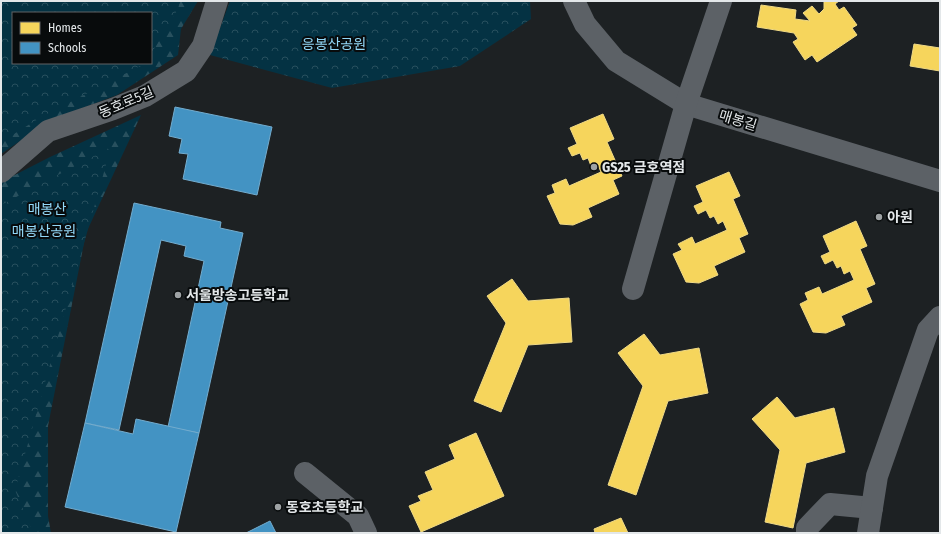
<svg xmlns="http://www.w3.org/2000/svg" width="941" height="534" viewBox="0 0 941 534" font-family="'Fira Sans Condensed','Noto Sans KR',sans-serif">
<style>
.forest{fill:url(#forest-firs);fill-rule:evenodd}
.park{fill:url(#park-crowns)}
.homes{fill:#f6d55c;stroke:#f0da86}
.schools{fill:#4393c3;stroke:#73acce}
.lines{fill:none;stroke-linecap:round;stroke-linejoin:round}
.minor{stroke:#5c6166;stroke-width:22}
.poi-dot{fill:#9ea2a4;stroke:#080b0c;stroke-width:1.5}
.labels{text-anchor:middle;stroke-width:4;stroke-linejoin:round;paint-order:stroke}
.park-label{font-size:14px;fill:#92d8f8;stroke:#080b0c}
.street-label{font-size:14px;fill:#e3e7e9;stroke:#080b0c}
.poi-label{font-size:14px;font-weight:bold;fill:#e3e7e9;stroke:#080b0c;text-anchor:start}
</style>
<defs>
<pattern id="forest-firs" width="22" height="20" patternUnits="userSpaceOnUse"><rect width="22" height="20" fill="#043243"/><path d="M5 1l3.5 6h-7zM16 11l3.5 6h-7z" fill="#28505e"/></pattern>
<pattern id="park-crowns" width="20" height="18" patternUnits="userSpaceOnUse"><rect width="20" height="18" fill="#043243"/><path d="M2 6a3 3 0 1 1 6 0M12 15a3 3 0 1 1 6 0" fill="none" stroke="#28505e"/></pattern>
</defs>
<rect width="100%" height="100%" fill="#1d2123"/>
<!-- forest -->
<g class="forest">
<path d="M1,1H198L181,29L178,55L117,95L51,120L1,154ZM13,13H151V63H13Z"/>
<path d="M141,115L86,233L48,426V516L51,533H1V182L50,157Z"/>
</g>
<!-- park -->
<g class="park">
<path d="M1,1H180L178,9L151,54V13H13V63H146L43,116L1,142Z"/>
<path d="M230,1H530L531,19L460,66L332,88L210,55Z"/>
<path d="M111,147L15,490L33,533H1V205Z"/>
</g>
<!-- homes -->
<g class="homes">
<path d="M824,1H839L835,4L839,10L844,7L857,25L852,28L857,35L817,62L812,55L805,60L793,42L798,39L794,33L757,27L761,5L796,10L795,19L810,21L803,13L812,6L819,14L824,9Z"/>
<path d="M914,44L940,48V71L910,66Z"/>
<path d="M603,114L614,139L607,142L622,176L613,180L619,194L588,208L592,217L573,225L560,224L547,196L555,193L552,185L566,179L569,186L601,172L597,163L591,166L588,158L583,160L580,153L572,156L568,148L577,144L570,128Z"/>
<path d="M729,172L740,196L733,199L748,234L739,238L745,252L714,266L718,275L699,283L686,282L673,254L682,250L678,244L692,237L695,244L727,230L723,221L718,224L714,216L710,218L706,210L698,214L694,206L703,202L696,186Z"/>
<path d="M856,221L867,246L860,249L875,284L866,288L872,302L841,316L845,325L826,333L813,332L800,304L808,300L805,293L819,287L822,294L854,280L850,271L844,274L841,266L837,268L833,260L825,264L821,256L830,252L823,236Z"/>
<path d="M512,279L528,301L569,298L572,342L528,345L501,412L474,401L506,323L487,296Z"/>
<path d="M644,334L660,355L699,348L708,393L668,401L636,495L608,485L643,386L618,353Z"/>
<path d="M777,397L795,418L834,408L845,452L806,463L793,528L765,522L780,450L752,419Z"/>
<path d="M476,433L504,496L421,532L409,506L421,501L418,496L433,490L425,472L455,459L449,445Z"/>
<path d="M621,518L628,533H595L594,529Z"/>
</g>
<!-- schools -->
<g class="schools">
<path d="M175,107L272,127L257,195L183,179L188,154L179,153L182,139L169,136Z"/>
<path d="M134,203L221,222L220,228L243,233L199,433L168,427L204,261L184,256L186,246L161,240L119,430L85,423Z"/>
<path d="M136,419L199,433L176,532L65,507L85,423L133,434Z"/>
<path d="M270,521L276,533H246Z"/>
</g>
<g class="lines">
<!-- minor -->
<g class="minor">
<path d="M574,1L585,24L616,61L686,104L940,181"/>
<path d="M1,172L48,131L113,109L145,96L186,71L203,46L217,1"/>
<path d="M633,289L686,104L721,1"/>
<path d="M305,473L358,516L366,533"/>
<path d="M807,533V528L830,504L872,508"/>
<path d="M868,533L877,476L928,330L940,317"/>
</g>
</g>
<!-- markers -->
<g class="poi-dot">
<circle cx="594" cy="167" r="4"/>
<circle cx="879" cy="217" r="4"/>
<circle cx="178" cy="295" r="4"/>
<circle cx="278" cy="507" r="4"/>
</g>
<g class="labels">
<!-- park labels -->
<g class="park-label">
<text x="334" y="49">응봉산공원</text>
<text x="47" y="214">매봉산</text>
<text x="44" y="236">매봉산공원</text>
</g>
<!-- street labels -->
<g class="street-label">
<text transform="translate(126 102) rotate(-23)" y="5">동호로5길</text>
<text transform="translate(738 120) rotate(17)" y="5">매봉길</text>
</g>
<!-- poi labels -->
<g class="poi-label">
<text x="602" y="172">GS25 금호역점</text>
<text x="887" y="222">아원</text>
<text x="186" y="300">서울방송고등학교</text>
<text x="286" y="512">동호초등학교</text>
</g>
</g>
<!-- border -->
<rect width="941" height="534" fill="none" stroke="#e3e7e9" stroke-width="4"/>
<!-- legend -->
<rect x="12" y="12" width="140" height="52" fill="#080b0c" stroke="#606364"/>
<rect x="20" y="22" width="20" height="12" fill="#f6d55c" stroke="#606364"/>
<text x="48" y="32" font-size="12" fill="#e3e7e9">Homes</text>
<rect x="20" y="42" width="20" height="12" fill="#4393c3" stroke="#606364"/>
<text x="48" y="52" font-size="12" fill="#e3e7e9">Schools</text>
</svg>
